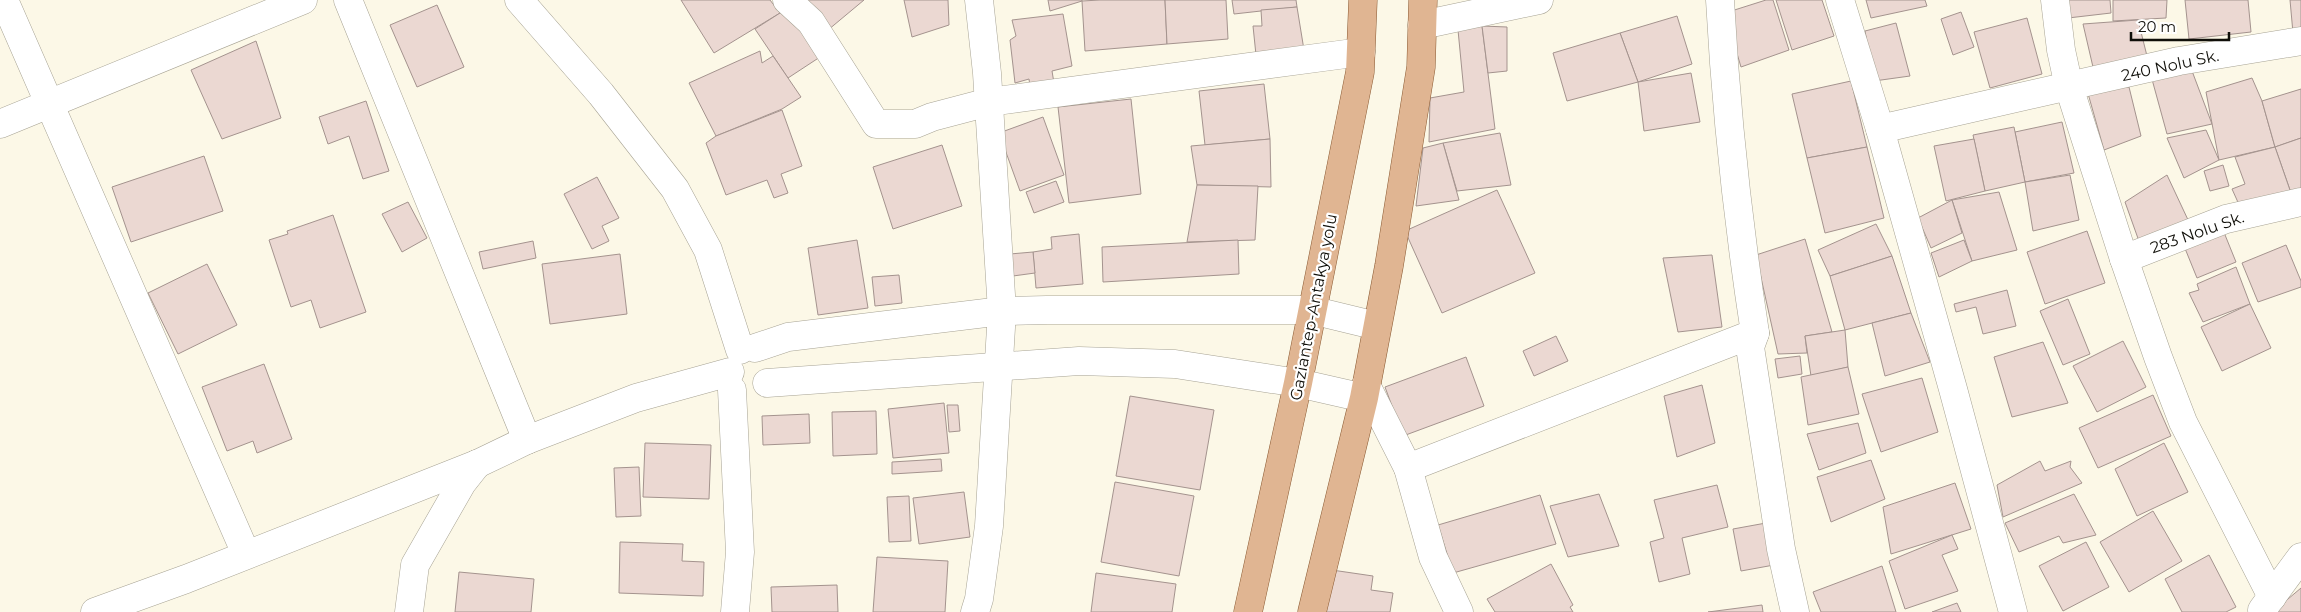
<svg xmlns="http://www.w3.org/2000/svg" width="2301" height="612" viewBox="0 0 2301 612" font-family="Montserrat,sans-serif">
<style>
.building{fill:#ebd8d2;stroke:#a4938e}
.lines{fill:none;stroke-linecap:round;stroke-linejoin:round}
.minor-casing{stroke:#a7a394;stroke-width:29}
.major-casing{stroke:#8a5a33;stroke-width:29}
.minor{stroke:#fff;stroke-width:28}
.major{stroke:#e0b592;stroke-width:28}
.labels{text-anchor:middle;stroke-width:4.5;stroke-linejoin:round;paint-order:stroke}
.street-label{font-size:16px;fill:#100f09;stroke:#fff}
</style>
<rect width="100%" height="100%" fill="#fcf8e7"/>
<!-- building -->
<g class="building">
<path d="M681,0H770L780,13L714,53Z"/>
<path d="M801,0H864L828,30Z"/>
<path d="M904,0H948L949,25L912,37Z"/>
<path d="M1048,0H1082V1L1050,11Z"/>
<path d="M1100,0H1165L1167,44L1085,51L1082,1Z"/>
<path d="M1165,0H1226L1228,39L1167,44Z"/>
<path d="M1232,0H1296L1297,7L1234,14Z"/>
<path d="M1766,0H1773L1789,50L1741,67L1725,13Z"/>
<path d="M1776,0H1822L1834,36L1792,50Z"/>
<path d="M1866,0H1925L1927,6L1871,18Z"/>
<path d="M2065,0H2110L2111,13L2068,18Z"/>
<path d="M2113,0H2167L2166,18L2113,21Z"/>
<path d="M2185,0H2248L2251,32L2189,39Z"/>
<path d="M2290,0H2301V32L2293,33Z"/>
<path d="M437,5L464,67L417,87L390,25Z"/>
<path d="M1297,7L1304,50L1256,55L1253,26H1262L1261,10Z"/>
<path d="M792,9L820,57L788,78L755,29L780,13Z"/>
<path d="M1961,12L1974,47L1953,55L1941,19Z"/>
<path d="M1063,14L1072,66L1052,71L1054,83L1030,87L1029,79L1015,83L1010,40L1016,36L1012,20Z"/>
<path d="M1677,16L1692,64L1638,82L1620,33Z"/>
<path d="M2027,18L2042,74L1990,88L1974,32Z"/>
<path d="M2138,20L2150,68L2096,80L2083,24Z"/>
<path d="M1896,23L1910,76L1874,81L1865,31Z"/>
<path d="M1482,26L1495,129L1429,142L1430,98L1464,92L1458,30Z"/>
<path d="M1482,26L1507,27V71L1488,73Z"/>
<path d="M1620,33L1638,82L1567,101L1553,53Z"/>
<path d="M256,41L281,118L222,139L191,70Z"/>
<path d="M760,51L762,63L773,56L801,97L782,109L716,136L689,83Z"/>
<path d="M2189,63L2212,124L2167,134L2150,72Z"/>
<path d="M1691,73L1700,122L1644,131L1638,82Z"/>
<path d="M2252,78L2262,101L2275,147L2219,160L2206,92Z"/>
<path d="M1851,81L1867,147L1807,158L1792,94Z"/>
<path d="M1264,84L1270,139L1205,145L1199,91Z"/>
<path d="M2129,87L2141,136L2104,150L2087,90Z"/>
<path d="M2301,89V138L2275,147L2262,101Z"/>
<path d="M1131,99L1141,194L1069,203L1058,107Z"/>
<path d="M366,101L389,171L363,179L349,136L328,144L319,117Z"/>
<path d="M782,110L802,166L781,174L788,193L774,198L767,180L726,195L706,143L716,136Z"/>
<path d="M1043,117L1064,175L1020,191L999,133Z"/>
<path d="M2062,122L2074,173L2025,182L2015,132Z"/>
<path d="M2014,127L2025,182L1985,191L1973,135Z"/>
<path d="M2206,130L2219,160L2184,178L2167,138Z"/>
<path d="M1500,133L1511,185L1457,191L1443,143Z"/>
<path d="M2301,138V189L2291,193L2275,147Z"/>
<path d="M1270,139L1271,187L1197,185L1191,146Z"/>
<path d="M1974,139L1985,191L1946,201L1934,146Z"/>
<path d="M1443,143L1459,200L1416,206L1423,148Z"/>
<path d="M942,145L962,206L893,229L873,167Z"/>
<path d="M1867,147L1884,218L1825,233L1807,158Z"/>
<path d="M2275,147L2291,193L2241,209L2232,189L2245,184L2235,157Z"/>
<path d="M204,156L223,211L131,242L112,187Z"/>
<path d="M2223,165L2229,186L2210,191L2204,171Z"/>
<path d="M2070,175L2079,220L2033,231L2025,182Z"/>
<path d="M2167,175L2189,222L2140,244L2125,202Z"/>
<path d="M597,177L619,218L602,226L609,241L592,249L564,194Z"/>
<path d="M1056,181L1064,202L1034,213L1026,192Z"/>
<path d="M1197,185L1258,186L1255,240L1187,242Z"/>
<path d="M1497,190L1535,273L1442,313L1405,231Z"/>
<path d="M1999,192L2017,250L1972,261L1952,200Z"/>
<path d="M1952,200L1962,233L1931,248L1918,218Z"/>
<path d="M408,202L427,238L402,252L382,214Z"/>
<path d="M333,215L366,312L320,328L311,300L291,307L269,240L288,234L287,231Z"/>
<path d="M1876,224L1892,256L1830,276L1818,250Z"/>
<path d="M2221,225L2236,262L2197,278L2182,241Z"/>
<path d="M2087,231L2105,283L2045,304L2027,252Z"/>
<path d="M1079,234L1083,284L1036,288L1033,252L1052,249L1051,237Z"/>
<path d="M1805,239L1832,332L1805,336L1807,353L1778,354L1756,255Z"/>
<path d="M857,240L868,308L818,315L808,248Z"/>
<path d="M1238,240L1239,274L1103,282L1102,247Z"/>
<path d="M1964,240L1972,261L1939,277L1931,253Z"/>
<path d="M533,241L536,258L483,269L479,252Z"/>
<path d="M2286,245L2301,281V287L2258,302L2242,263Z"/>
<path d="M1033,252L1035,273L1013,276L1010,254Z"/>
<path d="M620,254L627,314L550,324L542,264Z"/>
<path d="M1712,255L1722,327L1678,332L1663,258Z"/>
<path d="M1892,256L1911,313L1845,330L1830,276Z"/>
<path d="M207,264L237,325L178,354L148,293Z"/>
<path d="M2236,267L2250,304L2203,322L2189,293L2199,290L2197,284Z"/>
<path d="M899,275L902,303L875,306L872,277Z"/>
<path d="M2007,290L2016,326L1983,334L1976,307L1956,312L1954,304Z"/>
<path d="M2068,299L2090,354L2063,365L2040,311Z"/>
<path d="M2250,304L2271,348L2222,371L2201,327Z"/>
<path d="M1911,313L1930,362L1885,376L1872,323Z"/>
<path d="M1845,330L1848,367L1811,376L1805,336Z"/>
<path d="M1556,336L1568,361L1534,376L1523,351Z"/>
<path d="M2123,341L2146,387L2097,412L2073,366Z"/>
<path d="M2043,342L2068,403L2012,417L1994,357Z"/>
<path d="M1800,356L1802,374L1778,378L1775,359Z"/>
<path d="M1466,357L1484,406L1403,436L1385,387Z"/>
<path d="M264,364L292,439L257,453L253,441L227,451L202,387Z"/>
<path d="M1848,367L1859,414L1808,425L1801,377Z"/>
<path d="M1922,378L1938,432L1881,452L1862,394Z"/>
<path d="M1702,385L1715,443L1677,457L1664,396Z"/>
<path d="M2153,395L2171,436L2098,468L2079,428Z"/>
<path d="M1130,396L1214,410L1200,490L1116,476Z"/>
<path d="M944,403L949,453L893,458L888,409Z"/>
<path d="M947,405H958L960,431L949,432Z"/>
<path d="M876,411L877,454L833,456L832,412Z"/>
<path d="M809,414L810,443L763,445L762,416Z"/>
<path d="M1858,423L1866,453L1819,470L1807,434Z"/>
<path d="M645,443L711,445L709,499L643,497Z"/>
<path d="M2164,443L2188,492L2137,516L2115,469Z"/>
<path d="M941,459L942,471L892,474V462Z"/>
<path d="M1871,460L1885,499L1831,522L1817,477Z"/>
<path d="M2040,461L2045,471L2071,461L2070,467L2082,483L2003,517L1997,485Z"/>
<path d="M639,467L641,516L616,517L614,468Z"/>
<path d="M1115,482L1194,496L1179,576L1101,562Z"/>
<path d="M1955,483L1971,529L1891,554L1883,507Z"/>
<path d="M1717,485L1728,527L1682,538L1690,574L1659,582L1650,542L1664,538L1654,500Z"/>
<path d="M964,492L970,537L919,544L913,498Z"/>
<path d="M1599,494L1619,546L1568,557L1550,506Z"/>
<path d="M2074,494L2096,535L2063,543L2059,536L2019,552L2005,523Z"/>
<path d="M1540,495L1556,544L1453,573L1438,525Z"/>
<path d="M909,496L911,541L889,542L887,497Z"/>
<path d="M2153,511L2182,561L2129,592L2100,542Z"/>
<path d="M1766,523L1774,565L1741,571L1733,529Z"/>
<path d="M1952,535L1958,549L1942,555L1958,591L1905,609L1889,561Z"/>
<path d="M620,542L683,544L682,561L704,562L703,596L619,593Z"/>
<path d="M2086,542L2109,587L2063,611L2039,566Z"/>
<path d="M2209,555L2236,607L2226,612H2182L2165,579Z"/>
<path d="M877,557L948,561L945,612H873Z"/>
<path d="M1551,564L1573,605L1570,607L1573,612H1495L1487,599Z"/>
<path d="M1882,566L1896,612H1821L1813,592Z"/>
<path d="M1325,569L1373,576L1371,590L1393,593L1390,612H1319Z"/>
<path d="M459,572L534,579L531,612H455Z"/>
<path d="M1096,573L1176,584L1172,612H1091Z"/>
<path d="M837,585L838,612H772L771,587Z"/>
<path d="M2301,588V612H2274L2275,610Z"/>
<path d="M1957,603L1961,612H1932Z"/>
<path d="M1762,605L1763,612H1708Z"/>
</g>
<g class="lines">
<defs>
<g id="minor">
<path d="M4,0L246,554"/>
<path d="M348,0L527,440"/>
<path d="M519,0L601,94L675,189L708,250L740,350"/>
<path d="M787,0L811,22L876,124H915L932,117L989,102L1361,52"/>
<path d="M1720,0C1726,112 1738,223 1755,333L1750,347L1781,549L1795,612"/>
<path d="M1840,0L1880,129L1953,389L2013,612"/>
<path d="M2055,0L2061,50L2069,87L2124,259L2158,357L2183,422L2272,597"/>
<path d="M1422,25L1539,0"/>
<path d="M0,124L303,0"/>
<path d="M1880,129L2179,61L2301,41"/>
<path d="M2124,259L2226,219L2301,202"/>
<path d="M755,348L788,337L1002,311L1047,310H1311L1377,326"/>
<path d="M767,383L1079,361L1175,364L1298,383L1364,398"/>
<path d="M1366,385L1408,468L1433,557L1459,612"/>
<path d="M732,390L740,552L735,612"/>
<path d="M1408,468L1755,333"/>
<path d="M2262,610L2301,557"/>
<path d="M95,612L186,579L477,464L527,440L636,398L730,372"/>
<path d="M409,612L415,565L462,483L477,464"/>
<path d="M975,612L979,599L989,526L1002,311L987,73L979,0"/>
</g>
<g id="major">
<path d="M1248,612L1298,383L1360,72L1363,0"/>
<path d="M1312,612L1364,398L1389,266L1421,67L1423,0"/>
</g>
</defs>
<!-- minor casing -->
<use href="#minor" class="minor-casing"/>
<!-- major casing -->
<use href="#major" class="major-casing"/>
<!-- minor -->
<use href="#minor" class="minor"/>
<!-- major -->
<use href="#major" class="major"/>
</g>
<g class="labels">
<!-- street labels -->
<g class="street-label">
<text transform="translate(2170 65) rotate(-12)" y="6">240 Nolu Sk.</text>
<text transform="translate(2197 232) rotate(-19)" y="6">283 Nolu Sk.</text>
<text transform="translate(1313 307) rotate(-79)" y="6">Gaziantep-Antakya yolu</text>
</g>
</g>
<!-- scale -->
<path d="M2131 32v8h98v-8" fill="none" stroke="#100f09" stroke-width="2.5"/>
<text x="2138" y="32" font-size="15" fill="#100f09" stroke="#ffffff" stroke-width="4" paint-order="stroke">20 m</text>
</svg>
